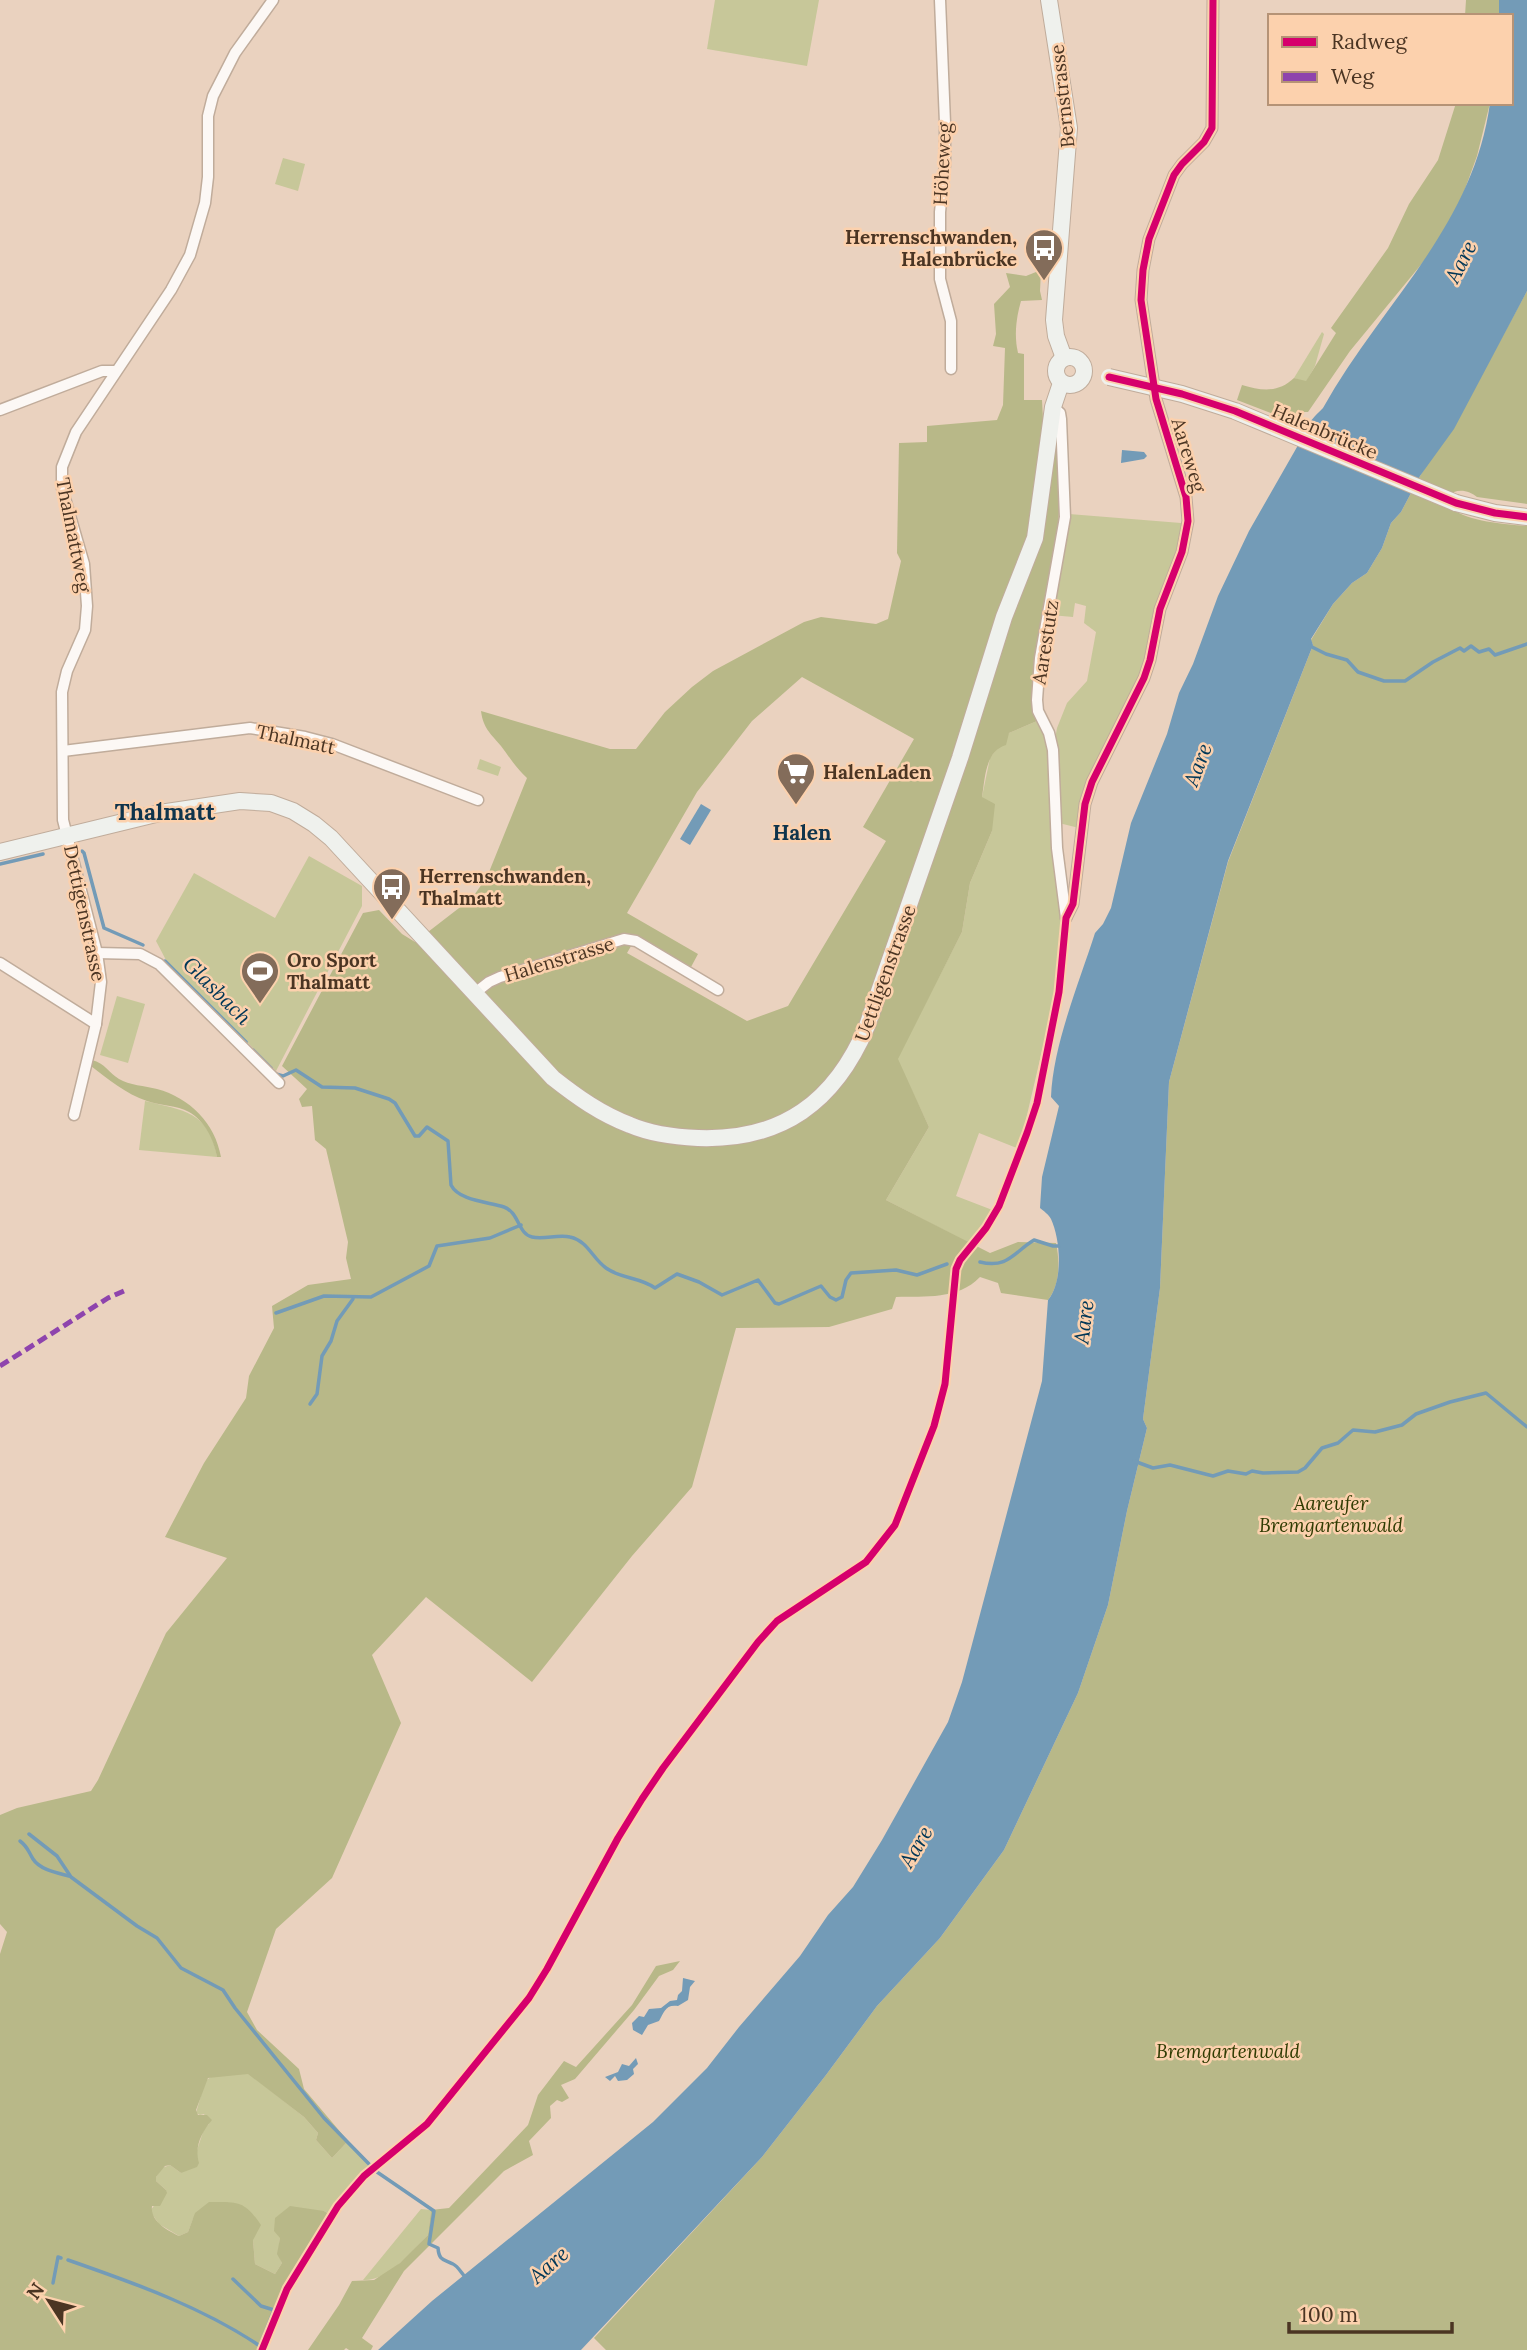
<svg xmlns="http://www.w3.org/2000/svg" width="1527" height="2350" viewBox="0 0 1527 2350" font-family="Lora,serif">
<style>
.green{fill:#c7c799}
.forest{fill:#b8b888;fill-rule:evenodd}
.water{fill:#739bb7}
.lines{fill:none;stroke-linecap:round;stroke-linejoin:round}
.stream{stroke:#739bb7;stroke-width:3.5}
.street-casing{stroke:#c0ac9b;stroke-width:13}
.secondary-casing{stroke:#c0ac9b;stroke-width:18}
.street{stroke:#fcf8f5;stroke-width:10}
.secondary{stroke:#eff1ed;stroke-width:16}
.secondary-bridge-casing{stroke:#c0ac9b;stroke-width:18;stroke-linecap:butt}
.secondary-bridge{stroke:#eff1ed;stroke-width:16}
.quiet{stroke:#8e44ad;stroke-width:5;stroke-dasharray:10 5;stroke-linecap:butt}
.cycleway-casing{stroke:#fcd1ad;stroke-width:11}
.cycleway{stroke:#d6006c;stroke-width:7}
.labels{text-anchor:middle;stroke-width:5;stroke-linejoin:round;paint-order:stroke}
.street-label{font-size:19px;fill:#4b3523;stroke:#fcd1ad}
.poi-label{font-size:19px;font-weight:bold;fill:#4b3523;stroke:#fcd1ad;text-anchor:start}
.park-label{font-size:19px;font-style:italic;fill:#2f3b02;stroke:#fcd1ad}
.water-label{font-size:21px;font-style:italic;fill:#003757;stroke:#fcd1ad}
.neighbourhood-label{font-size:21px;font-weight:bold;fill:#0f344c;stroke:#fcd1ad}
.quarter-label{font-size:23px;font-weight:bold;fill:#0f344c;stroke:#fcd1ad}
</style>
<rect width="100%" height="100%" fill="#ead2bf"/>
<!-- green -->
<g class="green">
<path d="M715,0H819L807,66L707,49Z"/>
<path d="M283,158L305,164L298,191L275,184Z"/>
<path d="M1322,332L1324,334L1315,366L1306,382L1294,378Z"/>
<path d="M1069,514L1181,523L1182,540L1148,659L1119,724L1079,828L1059,823L1055,739L1057,728L1067,703L1087,681L1096,632L1084,623L1086,606L1075,603L1073,617L1051,615Z"/>
<path d="M1037,721L1050,747L1062,937L1052,1008L1019,1149L979,1133L956,1196L995,1211L971,1244L886,1200L929,1127L897,1059L962,932L970,883L992,831L982,797L990,758L1009,733Z"/>
<path d="M480,759L501,767L498,776L477,769Z"/>
<path d="M309,856L362,886V906L276,1071L167,962L156,941L194,873L275,918Z"/>
<path d="M117,996L145,1004L128,1063L100,1055Z"/>
<path d="M145,1101C183,1110 210,1112 217,1157L139,1150Z"/>
<path d="M248,2073L304,2117L318,2133L316,2140L332,2158L348,2141L372,2165L349,2188L329,2214L324,2211L280,2238L278,2254L282,2263L275,2274L255,2264L253,2240L193,2219L188,2232L179,2236L159,2224L150,2211L166,2190L156,2181V2177L162,2168L170,2165L181,2173L196,2153L204,2129L209,2124L204,2114L200,2115L196,2113L205,2081L211,2077Z"/>
<path d="M421,2209L431,2210L428,2235C411,2252 389,2281 363,2280Z"/>
</g>
<!-- forest -->
<g class="forest">
<path d="M1466,0H1499V16H1465Z"/>
<path d="M1456,103H1490L1477,156L1461,200L1433,250L1350,351L1308,412H1296L1294,422L1237,400L1242,385C1262,391 1278,393 1294,378L1306,381L1336,333L1331,328L1388,248L1409,204L1438,160Z"/>
<path d="M1041,270L1040,291L1042,300L1021,301C1016,318 1014,336 1018,353L1024,354V400H1042L1043,419L1058,418L1059,512L1057,542L1037,657L1032,705L1037,721L1009,733L1006,745C985,751 985,779 982,797L995,804L992,831L970,883L962,932L898,1059L929,1127L886,1200L990,1253L1018,1242L1056,1243C1060,1262 1060,1285 1048,1300L1001,1293L998,1283L980,1277C958,1300 925,1296 896,1297L892,1309L829,1327L736,1328L692,1487L632,1556L532,1682L426,1597L372,1655L401,1723L332,1878L276,1929L247,2012L257,2030L299,2069L304,2089L348,2141L332,2158L316,2140L318,2133L304,2117L248,2074L208,2078L196,2110L198,2115H207L212,2120C202,2132 194,2146 199,2163L197,2167L181,2173L170,2165L165,2166L156,2177V2181L166,2190L167,2193L160,2206H152C150,2221 167,2230 179,2236L188,2232L195,2213L209,2202C238,2202 244,2200 261,2225L253,2240L255,2264L275,2274L282,2263L277,2254L280,2238L274,2231L275,2218L290,2206L324,2211L329,2214L280,2297L259,2350H0V1954L7,1932L0,1924V1815L17,1808L91,1791L98,1780L166,1633L227,1558L165,1537L204,1463L246,1398L249,1376L274,1328L272,1306L308,1285L351,1279L346,1258L348,1242L326,1149L315,1140L312,1106L302,1107L299,1099L307,1089L282,1066L363,913L379,910L402,934L415,942L472,898L487,877L527,778C516,768 510,758 501,746C491,734 483,728 481,711L610,749H636L665,712L692,687L713,671L804,622L821,617L876,624L888,619L901,561L897,553L899,443L927,442V426L997,420L1003,405L1005,348L993,346L996,334L994,304L1010,287L1006,273L1026,276ZM802,677L914,739L863,827L886,841L788,1006L747,1021L627,953L637,936L691,967L698,954L627,913L697,792L752,721Z"/>
<path d="M1527,291V504L1477,497C1471,492 1462,489 1454,492L1448,506C1467,522 1503,524 1527,526V2350H606L594,2338L762,2157L826,2075L877,2006L940,1938L1004,1850L1078,1693L1108,1605L1127,1511L1147,1428L1143,1419L1160,1288L1169,1082L1228,862L1313,645L1311,640L1333,604L1352,583L1367,573L1382,548L1391,523L1401,512L1420,476L1473,391Z"/>
<path d="M92,1060C105,1063 109,1073 119,1079C129,1085 145,1086 157,1089C190,1098 215,1123 221,1157H217C214,1140 205,1121 189,1112C177,1105 160,1106 147,1101C126,1094 108,1079 91,1066Z"/>
<path d="M680,1961L673,1970L659,1976L634,2010L575,2079L561,2085L569,2098L562,2102L557,2100L550,2106L551,2118L529,2141L533,2155L504,2171L404,2271L362,2338L373,2346L371,2350H349L346,2348L344,2350H308L339,2305L352,2281L374,2280L400,2263L428,2235L431,2210L449,2208L528,2125L538,2095L564,2061L576,2067L632,2005L656,1966Z"/>
</g>
<!-- water -->
<g class="water">
<path d="M1499,0H1527V291L1454,429L1420,476L1401,512L1391,523L1382,548L1367,573L1352,583L1333,604L1311,639L1313,645L1228,861L1169,1082L1160,1288L1143,1419L1147,1428L1127,1511L1108,1605L1078,1693L1004,1850L940,1938L877,2006L826,2075L762,2157L581,2350H378L432,2301L653,2122L707,2068L739,2027L800,1956L828,1915L853,1887L882,1840L948,1722L962,1682L1042,1381L1048,1300C1063,1282 1061,1241 1051,1219C1049,1215 1044,1211 1040,1208L1042,1177L1059,1106L1051,1097C1053,1045 1079,983 1095,933L1103,924L1111,908L1131,823L1167,734L1179,693L1193,664L1218,596L1249,531L1297,447C1298,433 1313,418 1323,408C1380,305 1473,228 1490,103H1511V16H1499Z"/>
<path d="M1122,450L1144,452L1147,456L1144,459L1121,463Z"/>
<path d="M701,804L711,810L690,845L680,839Z"/>
<path d="M683,1978L695,1981L690,1987L688,2000L678,2006C665,2004 664,2013 659,2021L648,2025L642,2035L633,2030L632,2023L639,2016L644,2017L649,2009L661,2008L670,2001L677,2000L678,1995L682,1991Z"/>
<path d="M636,2058L638,2064L633,2069L634,2074L627,2080L618,2081L615,2076L610,2081L605,2077L618,2072L622,2064L629,2066Z"/>
</g>
<g class="lines">
<!-- stream -->
<g class="stream">
<path d="M1310,646L1326,654L1347,660L1358,672L1384,681H1405L1433,662L1460,648L1464,651L1471,646L1479,652L1489,649L1495,655L1527,644"/>
<path d="M82,851L84,853L104,928L143,945"/>
<path d="M0,864L43,854"/>
<path d="M165,961L246,1042"/>
<path d="M253,1050L271,1068"/>
<path d="M276,1074L283,1076L296,1070L322,1087L355,1088L389,1099L395,1103L415,1136H419L427,1127L448,1141L451,1185C459,1201 489,1202 504,1207C519,1212 518,1234 532,1237C544,1240 558,1234 570,1237C588,1241 592,1258 606,1268C621,1279 640,1277 655,1288L677,1274L699,1282L722,1295L758,1280L775,1303L779,1304L821,1286L830,1297L836,1300L842,1297L846,1280L851,1273L896,1270L917,1275L947,1264"/>
<path d="M980,1262C1008,1269 1014,1252 1034,1240L1053,1246H1059"/>
<path d="M276,1313L324,1296L371,1297L429,1266L437,1246L490,1238L521,1225"/>
<path d="M310,1404L317,1394L322,1356L331,1341L337,1321L353,1299"/>
<path d="M1134,1461L1153,1468L1170,1465L1213,1476L1228,1471L1246,1474L1252,1471L1263,1473L1298,1472L1305,1468L1322,1448L1338,1443L1353,1430L1375,1432L1402,1425L1416,1414L1450,1402L1486,1393L1527,1427"/>
<path d="M29,1834L57,1856L71,1877L137,1926L157,1938L181,1968L223,1990L235,2008L324,2118L369,2164"/>
<path d="M20,1841C28,1847 28,1851 33,1859C40,1870 58,1873 69,1876"/>
<path d="M377,2172L434,2211L429,2244L438,2248C439,2261 444,2259 453,2264C458,2266 462,2274 466,2278"/>
<path d="M68,2260C134,2283 202,2307 260,2346"/>
<path d="M233,2279L261,2306L274,2310L260,2346"/>
<path d="M53,2283L58,2257L61,2258"/>
</g>
<defs>
<g id="street">
<path d="M940,0L945,123V164L940,212V279L951,321V369"/>
<path d="M1053,407L1060,413L1061,419L1065,517L1040,658L1037,700L1038,711L1049,733L1053,750L1057,848L1066,918"/>
<path d="M0,410L102,371H115"/>
<path d="M63,751L250,728L305,737L332,744L478,800"/>
<path d="M1066,918L1073,904L1085,804L1092,782L1144,678L1150,660L1160,609L1182,552L1188,521L1186,497L1156,399L1141,300L1143,270L1149,239L1174,175L1182,164L1204,142L1212,128L1213,0"/>
<path d="M97,953L140,954L159,964L279,1083"/>
<path d="M0,963L96,1024"/>
<path d="M475,993L489,982L500,977L624,939L636,941L718,990"/>
<path d="M74,1115L96,1024L101,982L97,953L63,820L62,692L67,671L85,630L87,606L84,564L62,488V467L76,432L171,290L190,255L205,203L208,177V116L213,96L235,53L273,0"/>
</g>
<g id="secondary">
<path d="M1049,0L1069,128L1054,320L1056,336L1064,358"/>
<circle cx="1070" cy="371" r="14"/>
<path d="M1456,503L1495,513L1527,517"/>
<path d="M0,852L160,813L240,801L271,803L293,811L314,824L331,838L553,1078C577,1097 601,1114 630,1125C651,1134 675,1137 698,1138C782,1141 835,1102 867,1026L960,758L1004,617L1035,538L1053,407L1061,383"/>
</g>
</defs>
<!-- street casing -->
<use href="#street" class="street-casing"/>
<!-- secondary casing -->
<use href="#secondary" class="secondary-casing"/>
<!-- street -->
<use href="#street" class="street"/>
<!-- secondary -->
<use href="#secondary" class="secondary"/>
<defs>
<path id="secondary-bridge" d="M1109,377L1182,394L1235,411L1456,503"/>
</defs>
<!-- secondary-bridge casing -->
<use href="#secondary-bridge" class="secondary-bridge-casing"/>
<!-- secondary-bridge -->
<use href="#secondary-bridge" class="secondary-bridge"/>
<!-- quiet -->
<path class="quiet" d="M0,1366L108,1298L124,1291"/>
<defs>
<g id="cycleway">
<path d="M1109,377L1182,394L1235,411L1456,503L1495,513L1527,517"/>
<path d="M262,2350L287,2289L338,2206L364,2176L427,2124L529,1998L547,1969L618,1838L642,1799L663,1768L758,1642L777,1621L866,1562L895,1525L934,1426L945,1384L956,1269L960,1260L986,1228L999,1206L1027,1133L1037,1103L1059,992L1066,918L1073,904L1085,804L1092,782L1144,678L1150,660L1160,609L1182,552L1188,521L1186,497L1156,399L1141,300L1143,270L1149,239L1174,175L1182,164L1204,142L1212,128L1213,0"/>
</g>
</defs>
<!-- cycleway casing -->
<use href="#cycleway" class="cycleway-casing"/>
<!-- cycleway -->
<use href="#cycleway" class="cycleway"/>
</g>
<!-- icons -->
<defs>
<symbol id="bus-pin" viewBox="-11 -11 22 30"><path d="M0 17L-7.5 6A9.5 9.5 0 1 1 7.5 6Z" fill="#836c5a" stroke="#fcd1ad"/><path d="M-5-6H5V4H4V6H2V4H-2V6H-4V4H-5ZM-3.5-4V0h7V-4ZM-3.5 1.2v1.5H-2V1.2ZM2 1.2v1.5H3.5V1.2Z" fill="#fff"/></symbol>
<symbol id="supermarket-pin" viewBox="-11 -11 22 30"><path d="M0 17L-7.5 6A9.5 9.5 0 1 1 7.5 6Z" fill="#836c5a" stroke="#fcd1ad"/><path d="M-6-5.5h2.5l.6 2H6L4.5 2H-2.5L-4.4-4H-6ZM-1.5 3.2a1.3 1.3 0 1 0 .1 0ZM3 3.2a1.3 1.3 0 1 0 .1 0Z" fill="#fff"/></symbol>
<symbol id="stadium-pin" viewBox="-11 -11 22 30"><path d="M0 17L-7.5 6A9.5 9.5 0 1 1 7.5 6Z" fill="#836c5a" stroke="#fcd1ad"/><path d="M0-5a6.5 5 0 1 0 0 10a6.5 5 0 1 0 0-10ZM-3.5-1.8h7v3.6h-7Z" fill="#fff"/></symbol>
</defs>
<g fill-rule="evenodd">
<use href="#bus-pin" x="1022" y="226" width="44" height="60"/>
<use href="#supermarket-pin" x="774" y="750" width="44" height="60"/>
<use href="#bus-pin" x="370" y="865" width="44" height="60"/>
<use href="#stadium-pin" x="238" y="949" width="44" height="60"/>
</g>
<g class="labels">
<!-- street labels -->
<g class="street-label">
<text transform="translate(1062 96) rotate(-96)" y="7">Bernstrasse</text>
<text transform="translate(942 164) rotate(-87)" y="7">Höheweg</text>
<text transform="translate(1325 431) rotate(23)" y="7">Halenbrücke</text>
<text transform="translate(1189 455) rotate(73)" y="7">Aareweg</text>
<text transform="translate(74 535) rotate(79)" y="7">Thalmattweg</text>
<text transform="translate(1045 642) rotate(-81)" y="7">Aarestutz</text>
<text transform="translate(296 739) rotate(12)" y="7">Thalmatt</text>
<text transform="translate(85 913) rotate(78)" y="7">Dettigenstrasse</text>
<text transform="translate(559 959) rotate(-17)" y="7">Halenstrasse</text>
<text transform="translate(885 973) rotate(-70)" y="7">Uettligenstrasse</text>
</g>
<!-- poi labels -->
<g class="poi-label">
<text x="1017" y="244" text-anchor="end">Herrenschwanden,<tspan x="1017" dy="22">Halenbrücke</tspan></text>
<text x="823" y="779">HalenLaden</text>
<text x="419" y="883">Herrenschwanden,<tspan x="419" dy="22">Thalmatt</tspan></text>
<text x="287" y="967">Oro Sport<tspan x="287" dy="22">Thalmatt</tspan></text>
</g>
<!-- park labels -->
<g class="park-label">
<text x="1331" y="1510">Aareufer<tspan x="1331" dy="22">Bremgartenwald</tspan></text>
<text x="1228" y="2058">Bremgartenwald</text>
</g>
<!-- water labels -->
<g class="water-label">
<text transform="translate(1461 262) rotate(-63)" y="7">Aare</text>
<text transform="translate(1198 765) rotate(-69)" y="7">Aare</text>
<text transform="translate(217 991) rotate(45)" y="7">Glasbach</text>
<text transform="translate(1084 1322) rotate(-83)" y="7">Aare</text>
<text transform="translate(916 1847) rotate(-59)" y="7">Aare</text>
<text transform="translate(549 2265) rotate(-41)" y="7">Aare</text>
</g>
<!-- neighbourhood labels -->
<g class="neighbourhood-label">
<text x="802" y="840">Halen</text>
</g>
<!-- quarter labels -->
<g class="quarter-label">
<text x="165" y="820">Thalmatt</text>
</g>
</g>
<!-- legend -->
<rect x="1268" y="14" width="245" height="91" fill="#fcd1ad" stroke="#b59376" stroke-width="2"/>
<rect x="1282" y="37" width="35" height="10" fill="#d6006c" stroke="#b59376" stroke-width="2"/>
<text x="1331" y="49" font-size="21" fill="#4b3523">Radweg</text>
<rect x="1282" y="72" width="35" height="10" fill="#8e44ad" stroke="#b59376" stroke-width="2"/>
<text x="1331" y="84" font-size="21" fill="#4b3523">Weg</text>
<!-- north arrow -->
<g transform="translate(49 2301) rotate(306)" stroke="#fcd1ad" stroke-width="5" paint-order="stroke">
<path d="M0-5L12 26L0 18L-12 26Z" fill="#4b3523"/>
<text y="-10" font-size="19" font-weight="bold" text-anchor="middle" fill="#4b3523">N</text>
</g>
<!-- scale -->
<path d="M1289 2322v10h163v-10" fill="none" stroke="#4b3523" stroke-width="3.5"/>
<text x="1300" y="2322" font-size="21" fill="#4b3523" stroke="#fcd1ad" stroke-width="5" paint-order="stroke">100 m</text>
</svg>
